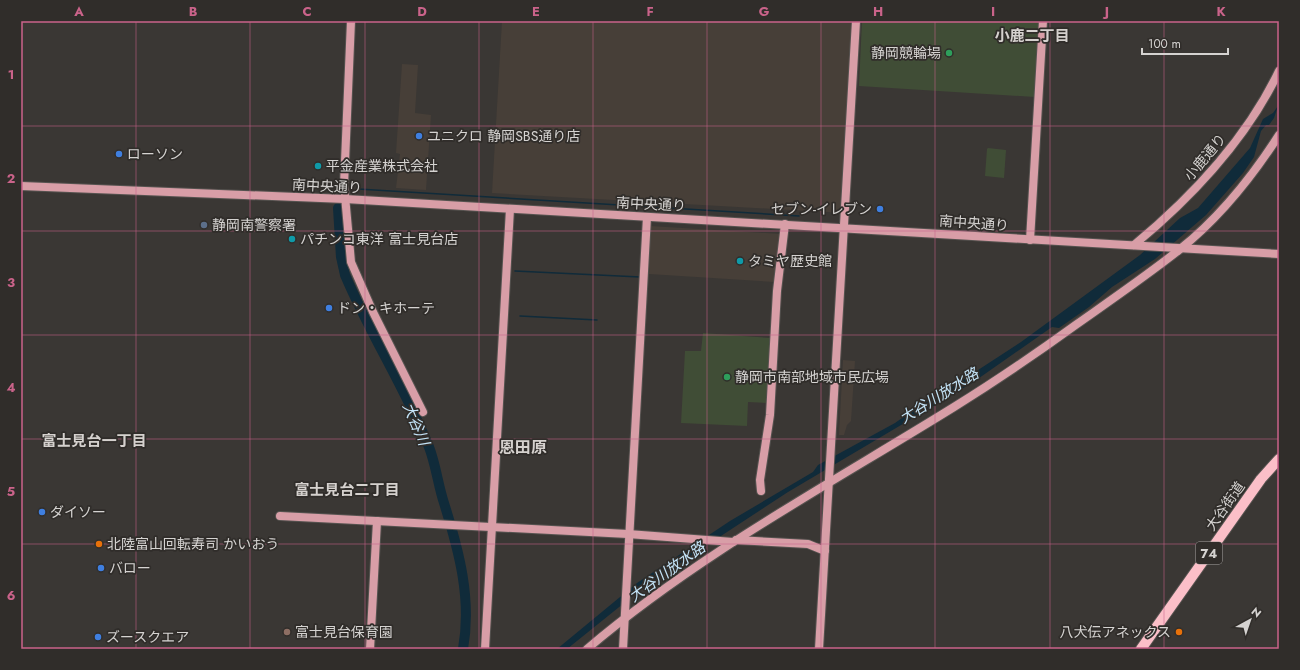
<svg xmlns="http://www.w3.org/2000/svg" width="1300" height="670" viewBox="0 0 1300 670" font-family="Jost,'Noto Sans JP',sans-serif">
<style>
.built{fill:#473f38}
.green{fill:#404d36}
.water{fill:#102b3a}
.lines{fill:none;stroke-linecap:round;stroke-linejoin:round}
.stream{stroke:#102b3a;stroke-width:1.5}
.river{stroke:#102b3a;stroke-width:10}
.secondary-casing{stroke:#565350;stroke-width:10}
.primary-casing{stroke:#565350;stroke-width:12}
.secondary{stroke:#d89ea7;stroke-width:8}
.primary{stroke:#fbbfc8;stroke-width:10}
.grid{fill:none;stroke:#ca638a;stroke-width:1;stroke-opacity:0.55}
.leisure-dot{fill:#2e9e5b;stroke:#302d2a;stroke-width:1.5}
.shop-dot{fill:#3f7fe0;stroke:#302d2a;stroke-width:1.5}
.culture-dot{fill:#0f9aa8;stroke:#302d2a;stroke-width:1.5}
.service-dot{fill:#5c6f8a;stroke:#302d2a;stroke-width:1.5}
.food-dot{fill:#e8710a;stroke:#302d2a;stroke-width:1.5}
.education-dot{fill:#8d6e63;stroke:#302d2a;stroke-width:1.5}
.labels{text-anchor:middle;stroke-width:3.5;stroke-linejoin:round;paint-order:stroke}
.shield{fill:#302d2a;stroke:#a4a19f;stroke-width:1}
.shield-label{font-size:13px;font-weight:bold;fill:#d5d3d1}
.poi-label{font-size:14px;fill:#d5d3d1;stroke:#302d2a;text-anchor:start}
.street-label{font-size:14px;fill:#d5d3d1;stroke:#302d2a}
.neighbourhood-label{font-size:15px;font-weight:bold;fill:#d5d1ce;stroke:#302d2a}
.water-label{font-size:15px;font-style:italic;fill:#c4e4f8;stroke:#302d2a}
.quarter-label{font-size:16px;font-weight:bold;fill:#d5d1ce;stroke:#302d2a}
.neatline{fill:none;stroke:#ca638a;stroke-width:1.5}
.grid-label{font-size:13px;text-anchor:middle;font-weight:bold;fill:#ca638a}
</style>
<rect width="100%" height="100%" fill="#3a3734"/>
<!-- built -->
<g class="built">
<path d="M502,21H855L845,213L492,193Z"/>
<path d="M402,64L418,65L415,113L431,115L426,190L396,188L400,154L396,153Z"/>
<path d="M650,226L781,234L774,282L649,274Z"/>
<path d="M843,360L855,361L851,421L847,425L844,435H839Z"/>
</g>
<!-- green -->
<g class="green">
<path d="M862,21H1039L1035,97L859,86Z"/>
<path d="M988,148L1006,150L1004,178L985,176L987,149Z"/>
<path d="M703,333L770,338L771,341L768,403L748,402L747,426L681,423L685,351H701Z"/>
</g>
<!-- water -->
<path class="water" d="M1278,106L1274,118L1269,125H1266L1261,131L1254,157L1243,173L1206,215L1155,259L1112,287L1089,307L1059,328L1052,327L972,383L788,492L695,553L644,587L567,649H557L637,583L730,521L813,472L818,465L895,423L923,403L932,400L1021,342L1140,255L1180,218L1198,208L1250,148L1263,119L1273,113Z"/>
<g class="lines">
<!-- stream -->
<g class="stream">
<path d="M358,189L799,216"/>
<path d="M515,271L640,277"/>
<path d="M520,316L597,320"/>
</g>
<!-- river -->
<path class="river" d="M338,208L341,257L345,275C370,334 405,388 429,447C436,465 438,485 444,503C459,551 472,599 463,649"/>
<defs>
<g id="secondary">
<path d="M351,21L344,185L351,262L373,312L423,412"/>
<path d="M21,186L345,199L1279,254"/>
<path d="M1030,240L1043,21"/>
<path d="M1134,245C1192,197 1246,140 1279,71"/>
<path d="M761,491L760,480L770,415L777,291L785,224"/>
<path d="M280,516L628,534L733,542"/>
<path d="M736,540L808,544L825,551"/>
<path d="M370,649L377,521"/>
<path d="M485,649L510,209"/>
<path d="M587,649C699,554 830,484 954,407C996,381 1037,353 1077,324C1111,300 1146,276 1179,250C1218,219 1252,177 1279,135"/>
<path d="M623,649L647,217"/>
<path d="M819,649L856,21"/>
</g>
<path id="primary" d="M1141,649L1261,479L1279,459"/>
</defs>
<!-- secondary casing -->
<use href="#secondary" class="secondary-casing"/>
<!-- primary casing -->
<use href="#primary" class="primary-casing"/>
<!-- secondary -->
<use href="#secondary" class="secondary"/>
<!-- primary -->
<use href="#primary" class="primary"/>
</g>
<!-- grid -->
<path class="grid" d="M136,21V649M250,21V649M365,21V649M479,21V649M593,21V649M707,21V649M821,21V649M935,21V649M1050,21V649M1164,21V649M21,126H1279M21,231H1279M21,335H1279M21,439H1279M21,544H1279"/>
<!-- markers -->
<g class="leisure-dot">
<circle cx="949" cy="53" r="4"/>
<circle cx="727" cy="377" r="4"/>
</g>
<g class="shop-dot">
<circle cx="419" cy="136" r="4"/>
<circle cx="119" cy="154" r="4"/>
<circle cx="880" cy="209" r="4"/>
<circle cx="329" cy="308" r="4"/>
<circle cx="42" cy="512" r="4"/>
<circle cx="101" cy="568" r="4"/>
<circle cx="98" cy="637" r="4"/>
</g>
<g class="culture-dot">
<circle cx="318" cy="166" r="4"/>
<circle cx="292" cy="239" r="4"/>
<circle cx="740" cy="261" r="4"/>
</g>
<circle class="service-dot" cx="204" cy="225" r="4"/>
<g class="food-dot">
<circle cx="99" cy="544" r="4"/>
<circle cx="1179" cy="632" r="4"/>
</g>
<circle class="education-dot" cx="287" cy="632" r="4"/>
<g class="labels">
<!-- shield labels -->
<rect class="shield" x="1196" y="542" width="26" height="22" rx="3"/>
<g class="shield-label">
<text x="1209" y="558">74</text>
</g>
<!-- poi labels -->
<g class="poi-label">
<text x="941" y="58" text-anchor="end">静岡競輪場</text>
<text x="427" y="141">ユニクロ 静岡SBS通り店</text>
<text x="127" y="159">ローソン</text>
<text x="326" y="171">平金産業株式会社</text>
<text x="872" y="214" text-anchor="end">セブン-イレブン</text>
<text x="212" y="230">静岡南警察署</text>
<text x="300" y="244">パチンコ東洋 富士見台店</text>
<text x="748" y="266">タミヤ歴史館</text>
<text x="337" y="313">ドン・キホーテ</text>
<text x="735" y="382">静岡市南部地域市民広場</text>
<text x="50" y="517">ダイソー</text>
<text x="107" y="549">北陸富山回転寿司 かいおう</text>
<text x="109" y="573">バロー</text>
<text x="295" y="637">富士見台保育園</text>
<text x="1171" y="637" text-anchor="end">八犬伝アネックス</text>
<text x="106" y="642">ズースクエア</text>
</g>
<!-- street labels -->
<g class="street-label">
<text transform="translate(1205 157) rotate(-50)" y="5">小鹿通り</text>
<text transform="translate(327 186) rotate(3)" y="5">南中央通り</text>
<text transform="translate(651 204) rotate(3)" y="5">南中央通り</text>
<text transform="translate(974 223) rotate(4)" y="5">南中央通り</text>
<text transform="translate(1225 506) rotate(-55)" y="5">大谷街道</text>
</g>
<!-- neighbourhood labels -->
<g class="neighbourhood-label">
<text x="1032" y="41">小鹿二丁目</text>
<text x="94" y="446">富士見台一丁目</text>
<text x="347" y="495">富士見台二丁目</text>
</g>
<!-- water labels -->
<g class="water-label">
<text transform="translate(939 396) rotate(-32)" y="5">大谷川放水路</text>
<text transform="translate(416 424) rotate(67)" y="5">大谷川</text>
<text transform="translate(667 572) rotate(-36)" y="5">大谷川放水路</text>
</g>
<!-- quarter labels -->
<g class="quarter-label">
<text x="523" y="453">恩田原</text>
</g>
</g>
<!-- border -->
<rect width="1300" height="670" fill="none" stroke="#302d2a" stroke-width="44"/>
<!-- north arrow -->
<g transform="translate(1250 620) rotate(40)" stroke="#302d2a" stroke-width="3" paint-order="stroke">
<path d="M0-3L7 15L0 10L-7 15Z" fill="#d5d3d1"/>
<text y="-6" font-size="11" font-weight="bold" text-anchor="middle" fill="#d5d3d1">N</text>
</g>
<!-- scale -->
<path d="M1142 48v6h86v-6" fill="none" stroke="#d5d3d1" stroke-width="2"/>
<text x="1148" y="48" font-size="12" fill="#d5d3d1" stroke="#302d2a" stroke-width="3" paint-order="stroke">100 m</text>
<rect x="22" y="22" width="1256" height="626" class="neatline"/>
<g class="grid-label">
<text x="79" y="16">A</text>
<text x="193" y="16">B</text>
<text x="307" y="16">C</text>
<text x="422" y="16">D</text>
<text x="536" y="16">E</text>
<text x="650" y="16">F</text>
<text x="764" y="16">G</text>
<text x="878" y="16">H</text>
<text x="993" y="16">I</text>
<text x="1107" y="16">J</text>
<text x="1221" y="16">K</text>
<text x="11" y="79">1</text>
<text x="11" y="183">2</text>
<text x="11" y="287">3</text>
<text x="11" y="392">4</text>
<text x="11" y="496">5</text>
<text x="11" y="600">6</text>
</g>
</svg>
